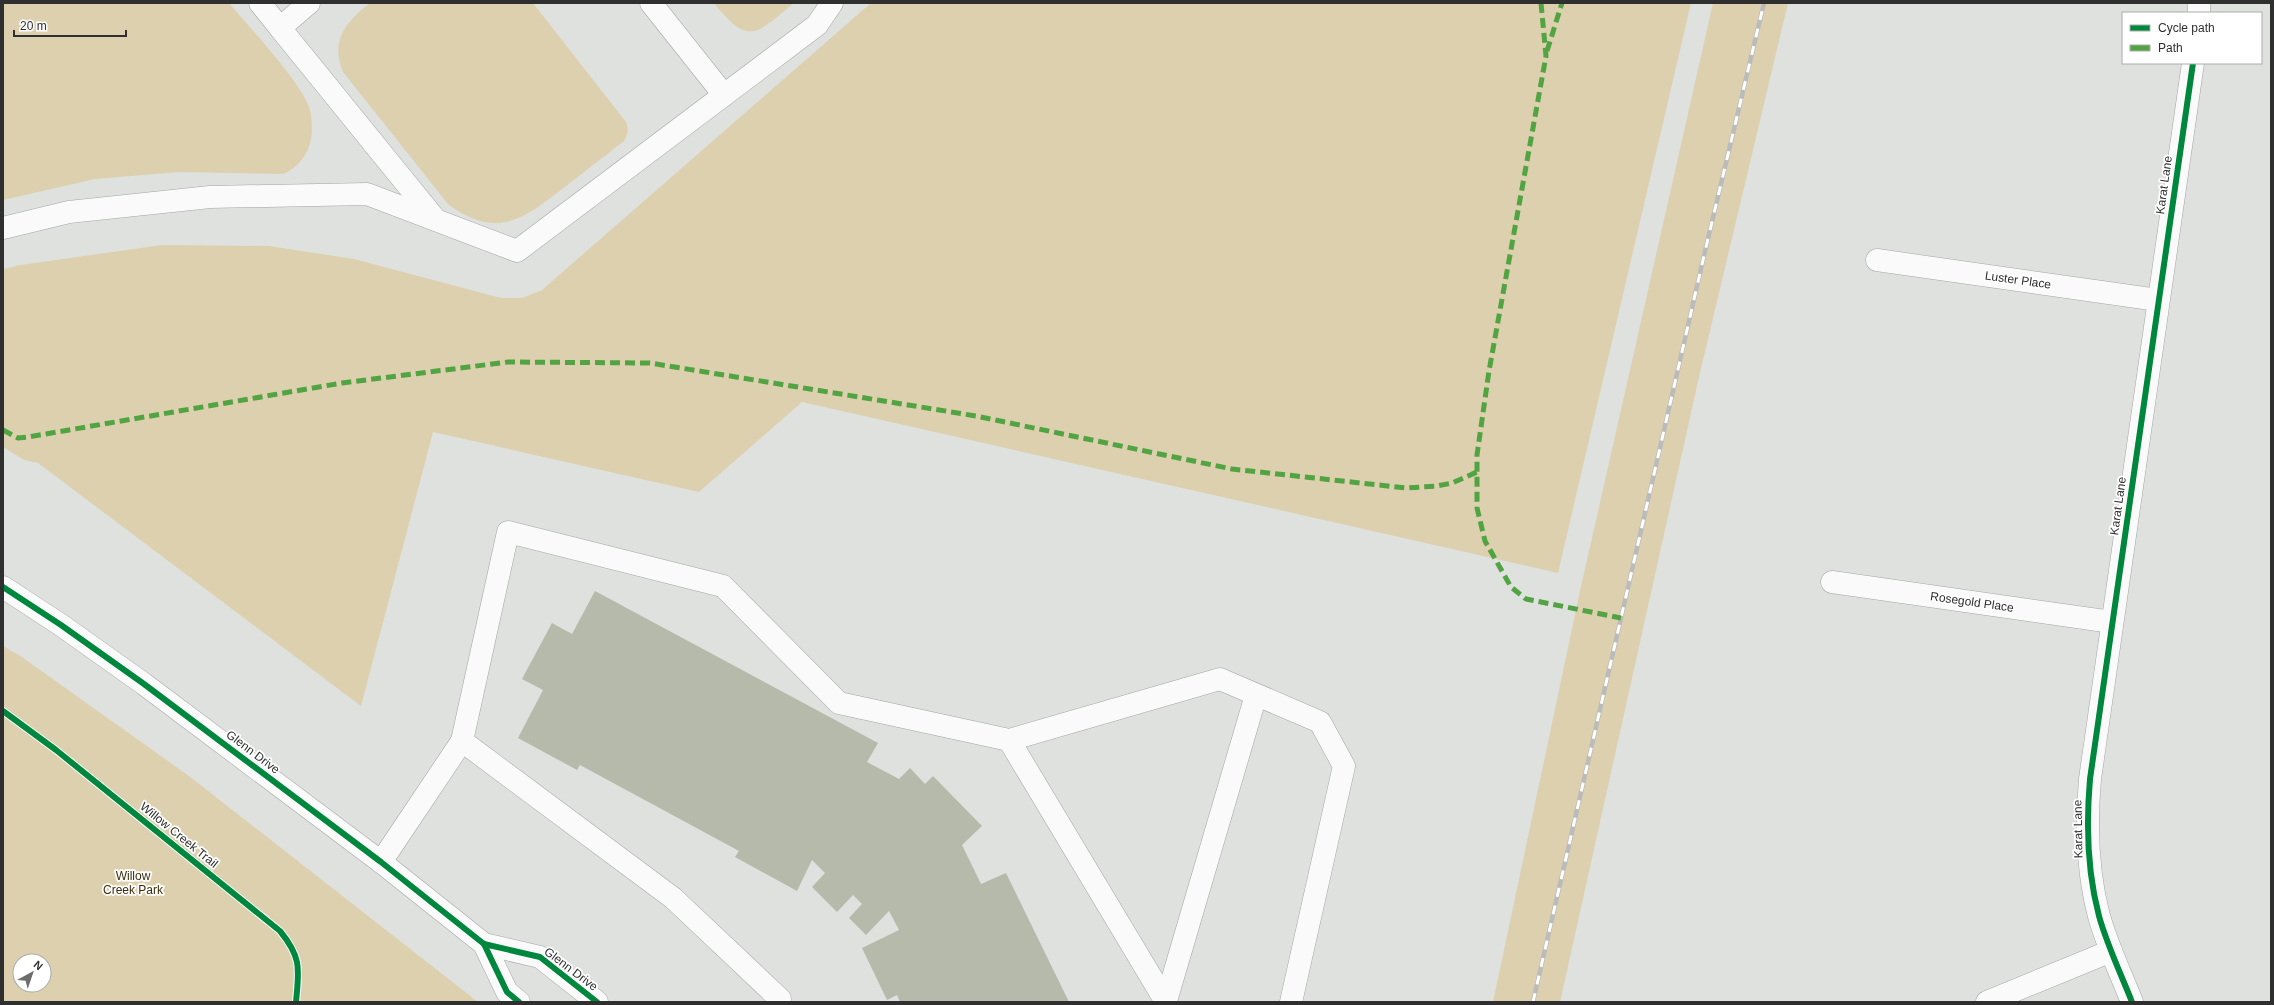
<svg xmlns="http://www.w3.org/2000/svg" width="2274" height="1005" viewBox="0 0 2274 1005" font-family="Arial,sans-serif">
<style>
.green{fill:#dcd0ae;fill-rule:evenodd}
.building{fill:#b5baaa}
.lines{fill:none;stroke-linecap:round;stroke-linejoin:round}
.minor-casing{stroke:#a3a5a4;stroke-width:23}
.minor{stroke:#fafafa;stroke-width:22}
.rail-casing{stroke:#babbba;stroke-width:4.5}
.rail{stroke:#fff;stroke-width:3;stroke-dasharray:9;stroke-linecap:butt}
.quiet{stroke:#52a443;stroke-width:5;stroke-dasharray:10 5;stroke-linecap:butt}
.cycleway-casing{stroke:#fff;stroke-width:8}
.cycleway{stroke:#00873e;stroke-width:6}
.labels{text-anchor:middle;stroke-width:3.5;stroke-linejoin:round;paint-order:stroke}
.street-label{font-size:12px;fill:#2e2f2e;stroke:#fff}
.park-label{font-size:12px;fill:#3b2e09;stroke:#fff}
</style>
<rect width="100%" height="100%" fill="#dfe1df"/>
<!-- green -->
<g class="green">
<path d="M3,3H229C249,27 303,84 310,110C313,125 313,142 305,155C299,164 293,170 283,174L179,172L95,179L3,200Z"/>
<path d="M370,3H533L626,122C629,130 628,134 624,141C605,156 585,171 566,186C525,218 497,241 448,204L343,72C330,40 346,22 370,3Z"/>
<path d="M714,3H794C756,34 749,47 714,3Z"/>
<path d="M871,3H1691L1558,573L802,402L699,492L433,432L361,706L38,463L24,460L3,447V269L21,265L162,245L269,246L354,259L501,298H522L542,290Z"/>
<path d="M1713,3H1788L1699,377L1560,1002H1493L1580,591Z"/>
<path d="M3,646L19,655L189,776L478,1002H3ZM20,961H44V985H20Z"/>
</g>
<!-- building -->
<path class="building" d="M595,591L878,743L867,762L899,779L910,768L925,784L933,776L982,826L962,845L981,884L1006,873L1069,1002H900L897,995L887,1000L862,948L899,930L889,911L866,935L849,918L862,904L853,895L837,912L812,887L825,873L812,860L797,891L735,857L739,851L580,765L577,770L518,738L543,690L522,679L552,623L572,634Z"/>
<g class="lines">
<defs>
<g id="minor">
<path d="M260,3L280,28"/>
<path d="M309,3L280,28L435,219"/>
<path d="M651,3L724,95"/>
<path d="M2199,13V3"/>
<path d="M3,228L69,212L210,197L367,194L517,251L817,25L832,3"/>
<path d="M1877,260L2158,300"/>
<path d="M1832,582L2112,622"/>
<path d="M3,587L61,625L144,684L381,862L484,944L540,957L597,1002"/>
<path d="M1009,740L1166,1002"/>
<path d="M462,741L508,532L723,586L839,703L1009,740L1220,679L1320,722L1344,766L1291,1002"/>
<path d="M381,862L462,741L673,898L780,999"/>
<path d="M484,944L507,992L519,1002"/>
<path d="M1166,1001L1256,695"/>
<path d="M1987,1002L2111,951"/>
<path d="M2132,1002C2121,974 2107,945 2099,916C2087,871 2086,825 2090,779L2193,63"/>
</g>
</defs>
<!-- minor casing -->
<use href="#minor" class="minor-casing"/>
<!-- minor -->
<use href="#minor" class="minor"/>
<defs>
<path id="rail" d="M1533,1002L1706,247L1764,3"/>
</defs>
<!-- rail casing -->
<use href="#rail" class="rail-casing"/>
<!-- rail -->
<use href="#rail" class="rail"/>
<!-- quiet -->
<g class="quiet">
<path d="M1541,3L1546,56L1489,371L1477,455V508L1485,541L1511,587L1526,599L1621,618"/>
<path d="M1547,51L1562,3"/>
<path d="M3,430L18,438L28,437L342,383L508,362L650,363L976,416L1232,469L1406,488L1437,486L1452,483L1477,472"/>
</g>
<defs>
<g id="cycleway">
<path d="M3,587L61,625L144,684L381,862L484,944L540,957L597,1002"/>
<path d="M3,711L56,750L280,931C302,958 299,969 296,1002"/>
<path d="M484,944L507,992L519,1002"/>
<path d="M2132,1002C2121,974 2107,945 2099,916C2087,871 2086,825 2090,779L2193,63"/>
</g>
</defs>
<!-- cycleway casing -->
<use href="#cycleway" class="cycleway-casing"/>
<!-- cycleway -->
<use href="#cycleway" class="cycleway"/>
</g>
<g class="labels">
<!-- street labels -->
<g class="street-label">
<text transform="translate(2164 185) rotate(-82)" y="4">Karat Lane</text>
<text transform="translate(2018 280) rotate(8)" y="4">Luster Place</text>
<text transform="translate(2118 506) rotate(-82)" y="4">Karat Lane</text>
<text transform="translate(1972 602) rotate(8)" y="4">Rosegold Place</text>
<text transform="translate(253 752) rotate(37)" y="4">Glenn Drive</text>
<text transform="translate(2078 829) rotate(-91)" y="4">Karat Lane</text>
<text transform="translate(179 835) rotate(39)" y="4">Willow Creek Trail</text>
<text transform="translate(571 969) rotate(37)" y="4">Glenn Drive</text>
</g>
<!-- park labels -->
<g class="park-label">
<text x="133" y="880">Willow<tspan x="133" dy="14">Creek Park</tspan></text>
</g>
</g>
<!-- border -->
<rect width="2274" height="1005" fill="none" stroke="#2e2f2e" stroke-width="8"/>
<!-- legend -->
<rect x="2122" y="12" width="140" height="52" fill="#ffffff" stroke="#abacab"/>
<rect x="2130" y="25" width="20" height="6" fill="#00873e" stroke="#abacab"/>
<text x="2158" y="32" font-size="12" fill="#2e2f2e">Cycle path</text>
<rect x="2130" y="45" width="20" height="6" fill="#52a443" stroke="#abacab"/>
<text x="2158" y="52" font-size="12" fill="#2e2f2e">Path</text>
<!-- north arrow -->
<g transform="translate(32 973) rotate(40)"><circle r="19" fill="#ffffff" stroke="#abacab"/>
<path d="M0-3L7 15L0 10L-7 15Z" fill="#6c6d6c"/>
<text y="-6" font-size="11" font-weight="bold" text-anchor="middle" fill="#2e2f2e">N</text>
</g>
<!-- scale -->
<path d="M14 30v6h112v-6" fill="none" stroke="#2e2f2e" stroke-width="2"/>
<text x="20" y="30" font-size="12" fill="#2e2f2e" stroke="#ffffff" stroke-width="3" paint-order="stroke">20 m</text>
</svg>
